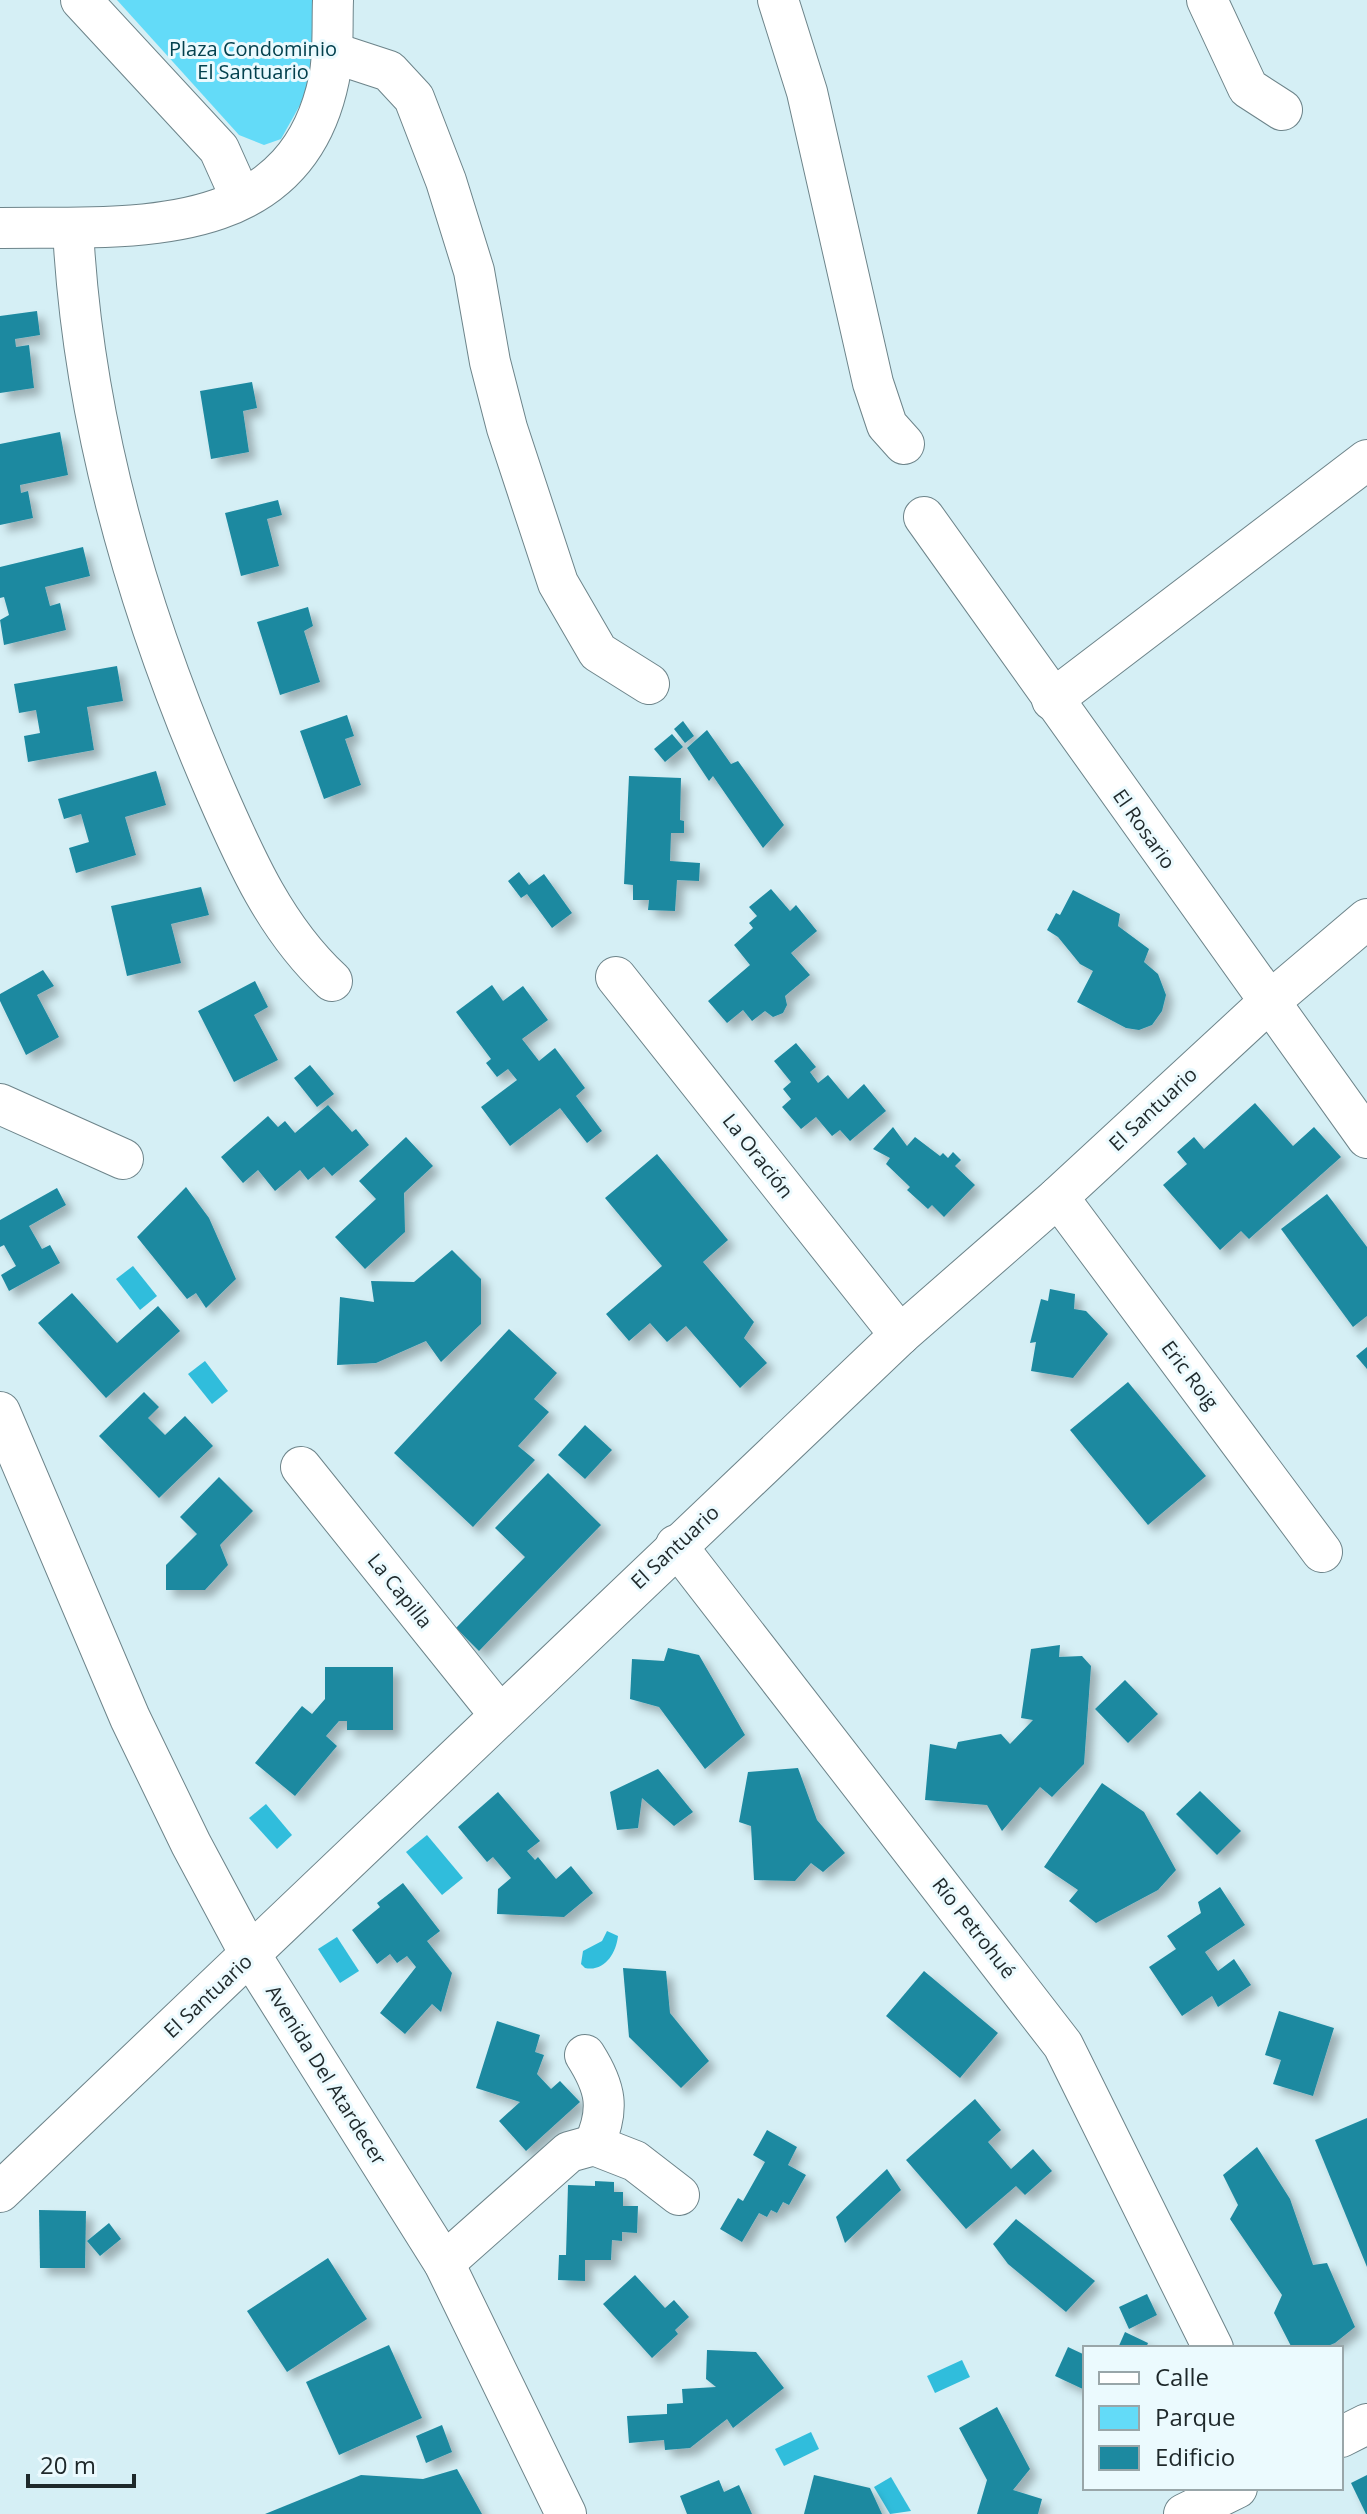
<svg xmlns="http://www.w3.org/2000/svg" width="1367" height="2514" viewBox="0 0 1367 2514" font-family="'Open Sans',sans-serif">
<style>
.green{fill:#63dbf8}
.water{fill:#30bddc}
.building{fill:#1c89a0;filter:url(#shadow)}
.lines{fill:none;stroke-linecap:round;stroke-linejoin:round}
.minor-casing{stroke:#6d848a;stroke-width:42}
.minor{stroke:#fff;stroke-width:40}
.labels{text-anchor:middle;stroke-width:6;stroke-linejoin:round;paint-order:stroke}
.park-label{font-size:20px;fill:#03414e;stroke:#ebfafe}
.street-label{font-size:20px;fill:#1e282a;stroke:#ebfafe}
</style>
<defs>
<filter id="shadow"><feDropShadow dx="7" dy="7" stdDeviation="4" flood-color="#0004"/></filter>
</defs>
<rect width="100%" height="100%" fill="#d5eff5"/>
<!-- green -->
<path class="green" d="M117,0H318V59L300,105L281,139L264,145L239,135Z"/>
<!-- water -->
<g class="water">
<path d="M133,1266L157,1296L140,1310L116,1279Z"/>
<path d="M205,1361L228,1391L212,1404L188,1374Z"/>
<path d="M266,1804L292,1835L277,1849L249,1818Z"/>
<path d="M427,1835L463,1878L442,1895L406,1852Z"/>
<path d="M607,1931L618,1936C616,1954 604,1972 585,1968L581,1964L583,1951L602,1941Z"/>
<path d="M337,1937L359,1971L340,1983L318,1949Z"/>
<path d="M962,2360L970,2377L935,2393L927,2376Z"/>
<path d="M811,2432L819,2449L784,2466L775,2449Z"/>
<path d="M891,2477L911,2511L890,2514L874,2487Z"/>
</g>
<!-- building -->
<g class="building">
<path d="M37,311L40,335L15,339L16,347L29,345L34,388L0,393V316Z"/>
<path d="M252,382L257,408L243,411L249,452L211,459L200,391Z"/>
<path d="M60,432L68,475L20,485L21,493L28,491L33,518L0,525V444Z"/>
<path d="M278,500L282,515L267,519L279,566L241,576L225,513Z"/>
<path d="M83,547L90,576L45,587L50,606L60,603L66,630L4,645L0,620L9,615L4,597L0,598V567Z"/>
<path d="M308,607L313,626L304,631L320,682L280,695L257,622Z"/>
<path d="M117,666L123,701L87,707L94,750L28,762L24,736L40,733L36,710L19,713L14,684Z"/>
<path d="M347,715L354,736L345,739L361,785L324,799L300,731Z"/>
<path d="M683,721L694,736L685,743L674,729Z"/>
<path d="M707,730L731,764L738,761L784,825L763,848L713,776L709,781L687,748Z"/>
<path d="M672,734L683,747L665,762L654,749Z"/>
<path d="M156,771L166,805L125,817L136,855L76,873L69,848L89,842L81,814L64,819L58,799Z"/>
<path d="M629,776L681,778L680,820L684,821V833H671L670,861L700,863L699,881L677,880L675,911L648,910L649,900H633V885L624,884Z"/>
<path d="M519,872L529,885L544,874L572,913L552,928L527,894L521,898L508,881Z"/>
<path d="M201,887L209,915L171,924L181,963L127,976L111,906Z"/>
<path d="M771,889L790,911L796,905L817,931L791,953L810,975L785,996L787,1005L783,1013L773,1017L765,1011L752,1021L743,1010L727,1023L708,1001L750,965L734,945L753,928L749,923L757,916L749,907Z"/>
<path d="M1073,890L1120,914L1118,926L1149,949L1144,962L1158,974L1166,995L1162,1011L1152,1025L1139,1030L1126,1028L1077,1002L1093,971L1080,964L1058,937L1047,930L1056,913L1060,915Z"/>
<path d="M43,970L54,986L37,995L59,1037L26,1055L0,1001V994Z"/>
<path d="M255,981L268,1007L254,1015L278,1060L234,1082L198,1011Z"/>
<path d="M492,985L503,1001L523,986L548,1020L522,1039L539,1061L555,1048L585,1088L576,1096L602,1131L587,1143L560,1108L510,1146L481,1107L517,1080L508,1069L497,1077L486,1063L491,1059L456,1012Z"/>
<path d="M796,1043L816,1067L810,1072L818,1083L828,1075L848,1099L864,1084L886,1111L850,1141L840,1130L832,1136L816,1117L801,1129L782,1107L791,1099L783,1089L791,1082L774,1061Z"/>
<path d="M310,1065L334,1094L317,1107L294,1078Z"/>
<path d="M1255,1103L1293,1146L1314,1127L1341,1157L1249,1239L1241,1231L1220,1250L1163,1185L1187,1164L1177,1152L1194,1137L1204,1149Z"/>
<path d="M328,1105L352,1132L356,1129L369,1145L332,1176L324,1167L308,1180L300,1170L275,1191L258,1170L243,1183L221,1157L268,1116L278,1127L285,1121L295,1133Z"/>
<path d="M893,1127L907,1146L915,1137L940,1156L943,1153L948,1158L953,1152L961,1160L955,1166L975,1185L944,1217L932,1205L928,1209L907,1190L910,1187L886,1164L890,1158L873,1149Z"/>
<path d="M406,1137L433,1166L404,1193L405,1232L365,1269L335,1237L376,1199L359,1181Z"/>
<path d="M657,1154L728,1240L703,1262L754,1322L744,1338L767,1363L740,1388L686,1326L667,1342L650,1323L629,1341L606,1314L662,1266L605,1198Z"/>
<path d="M186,1187L209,1218L236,1279L206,1308L196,1293L187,1299L137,1237Z"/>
<path d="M57,1188L66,1205L29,1226L42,1249L50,1245L60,1263L9,1291L1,1275L16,1266L4,1245L0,1247V1220Z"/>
<path d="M1327,1194L1367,1247V1316L1353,1327L1281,1229Z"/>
<path d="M452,1250L481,1279V1324L441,1362L426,1341L376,1363L337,1365L340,1297L374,1302L371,1281L414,1282Z"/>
<path d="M1050,1289L1075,1294L1074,1309L1086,1311L1108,1334L1073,1378L1031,1371L1036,1342L1030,1343L1041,1299L1048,1301Z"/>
<path d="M72,1293L117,1343L158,1306L180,1331L106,1398L38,1323Z"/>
<path d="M509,1329L557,1373L534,1399L549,1412L518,1446L535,1460L473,1527L394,1453Z"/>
<path d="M1367,1347V1369L1356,1356Z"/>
<path d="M1128,1382L1206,1476L1148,1525L1070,1430Z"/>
<path d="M144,1392L159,1407L148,1418L165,1435L185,1416L213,1446L159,1498L99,1436Z"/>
<path d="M585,1425L612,1450L585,1479L558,1455Z"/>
<path d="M548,1473L601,1525L479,1651L456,1628L525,1557L495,1528Z"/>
<path d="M219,1477L253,1511L220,1545L228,1565L205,1590H166V1565L197,1534L180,1517Z"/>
<path d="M1060,1645L1059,1657L1082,1656L1091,1666L1084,1764L1052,1797L1040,1787L1002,1831L987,1805L925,1800L930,1744L956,1749L958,1742L1001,1734L1010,1744L1033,1720L1021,1718L1031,1649Z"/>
<path d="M668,1648L699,1655L745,1735L705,1769L659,1707L630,1699L632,1659L664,1661Z"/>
<path d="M325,1667H393V1730H347V1721H339L326,1736L337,1746L295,1796L255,1763L302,1706L312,1714L325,1699Z"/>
<path d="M1125,1680L1158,1714L1128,1743L1095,1709Z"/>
<path d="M798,1768L817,1820L845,1853L823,1872L811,1863L795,1881L754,1880L751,1826L739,1822L748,1772Z"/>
<path d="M658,1769L693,1812L674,1826L642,1798L638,1828L617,1830L610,1792Z"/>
<path d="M1102,1783L1144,1812L1176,1870L1158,1890L1096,1923L1069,1901L1078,1890L1044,1867Z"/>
<path d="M1200,1791L1241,1831L1217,1855L1176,1814Z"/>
<path d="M498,1792L540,1841L527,1851L535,1860L538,1857L556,1879L571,1866L593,1893L564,1917L497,1914L498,1889L511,1878L493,1857L487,1862L458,1827Z"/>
<path d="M403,1883L440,1931L427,1941L452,1973L441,2012L432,2004L405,2034L380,2013L416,1967L407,1956L397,1963L390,1954L377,1964L352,1930L380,1907L377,1903Z"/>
<path d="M1220,1887L1245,1925L1205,1952L1218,1971L1234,1959L1251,1985L1218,2007L1212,1996L1182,2016L1149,1967L1176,1949L1167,1936L1201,1913L1198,1902Z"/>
<path d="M623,1968L666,1971L670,2013L709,2061L681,2088L629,2037Z"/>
<path d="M924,1971L998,2033L960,2078L886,2016Z"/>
<path d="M1279,2011L1334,2028L1313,2096L1273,2084L1281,2060L1265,2055Z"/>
<path d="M497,2021L540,2035L535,2052L544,2055L537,2074L551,2089L560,2081L580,2102L526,2151L499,2121L520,2102L476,2088Z"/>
<path d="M975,2099L1001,2130L988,2142L1011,2169L1033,2149L1052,2171L1025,2195L1016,2186L966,2229L906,2160Z"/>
<path d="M1367,2118V2267L1315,2140Z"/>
<path d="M767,2130L797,2147L788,2165L806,2175L789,2205L783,2202L777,2213L771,2210L767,2217L759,2213L742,2242L720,2229L738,2198L743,2201L765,2162L753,2155Z"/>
<path d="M1257,2147L1290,2199L1313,2265L1327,2263L1355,2327L1335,2343L1323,2348H1292L1274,2313L1282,2295L1230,2219L1238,2205L1223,2175Z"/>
<path d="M887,2169L901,2190L845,2243L836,2217Z"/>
<path d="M595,2181L614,2182V2192H623V2206H638L637,2233L622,2232V2241L612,2240L611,2260H585V2281L558,2280L559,2255H566L568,2185L595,2186Z"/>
<path d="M39,2210L86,2211L85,2268H40Z"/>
<path d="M1016,2219L1095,2281L1066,2312L1008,2264L993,2244Z"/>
<path d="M109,2223L121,2239L100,2256L87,2241Z"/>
<path d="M328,2258L367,2319L287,2372L247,2311Z"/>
<path d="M635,2275L665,2308L674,2300L689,2317L675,2330L678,2334L652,2358L603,2304Z"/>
<path d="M1147,2294L1157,2315L1129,2329L1119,2307Z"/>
<path d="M1125,2332L1148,2343L1146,2348H1118Z"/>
<path d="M389,2345L422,2418L339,2455L306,2382Z"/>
<path d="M1068,2347L1085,2355V2390L1055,2376Z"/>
<path d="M707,2350L756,2352L784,2388L733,2428L727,2419L690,2448L665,2450L664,2440L629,2443L627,2416L667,2414V2404L683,2403L682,2389L716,2387L706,2379Z"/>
<path d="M997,2407L1030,2469L1013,2490L1042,2499L1038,2514H977L987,2480L959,2428Z"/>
<path d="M442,2425L452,2452L426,2463L416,2436Z"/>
<path d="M457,2469L482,2514H265L361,2475L423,2479Z"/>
<path d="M814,2475L870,2488L882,2514H804Z"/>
<path d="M1367,2475V2514H1366L1351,2483Z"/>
<path d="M719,2480L724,2492L739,2485L752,2514H687L680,2496Z"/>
</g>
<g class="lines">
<defs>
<g id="minor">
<path d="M81,0L219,149L241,198"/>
<path d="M778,0L807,92L873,383L887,425L904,444"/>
<path d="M1207,0L1248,88L1282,110"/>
<path d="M331,52L389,71L414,98L446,181L474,271L490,362L507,428L558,583L598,652L649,684"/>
<path d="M0,228C130,226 295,244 329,79C334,54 332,26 333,0"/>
<path d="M73,229C83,422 139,615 216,792C246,861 276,929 332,981"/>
<path d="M924,517L1367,1138"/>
<path d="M1052,700L1367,460"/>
<path d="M616,977L900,1335"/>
<path d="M0,1104L123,1159"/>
<path d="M1058,1197L1322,1552"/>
<path d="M0,1412L130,1718L191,1844L251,1956L444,2263L566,2514"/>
<path d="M301,1467L500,1715"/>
<path d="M676,1545L1063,2045L1213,2348"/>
<path d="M585,2055C606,2088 610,2109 594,2145"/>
<path d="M0,2192L900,1335L1058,1197L1268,1003L1367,919"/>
<path d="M444,2263L569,2152L594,2145L635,2161L679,2195"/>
<path d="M1341,2437L1367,2424"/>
<path d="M1184,2514L1237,2488"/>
</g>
</defs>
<!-- minor casing -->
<use href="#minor" class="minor-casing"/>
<!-- minor -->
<use href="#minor" class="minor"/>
</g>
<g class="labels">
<!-- park labels -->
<g class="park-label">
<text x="253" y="56">Plaza Condominio<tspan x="253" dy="23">El Santuario</tspan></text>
</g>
<!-- street labels -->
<g class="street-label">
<text transform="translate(1144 829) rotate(55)" y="7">El Rosario</text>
<text transform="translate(1153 1109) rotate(-43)" y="7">El Santuario</text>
<text transform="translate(758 1156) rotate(52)" y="7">La Oración</text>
<text transform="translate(1190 1375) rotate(53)" y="7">Eric Roig</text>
<text transform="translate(675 1547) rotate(-43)" y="7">El Santuario</text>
<text transform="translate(400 1591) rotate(51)" y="7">La Capilla</text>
<text transform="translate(974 1928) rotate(52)" y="7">Río Petrohué</text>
<text transform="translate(208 1996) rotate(-43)" y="7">El Santuario</text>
<text transform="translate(326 2075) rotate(58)" y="7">Avenida Del Atardecer</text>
</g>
</g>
<!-- legend -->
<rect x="1083" y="2346" width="260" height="144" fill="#ebfafe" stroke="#99a6a9" stroke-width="2"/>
<rect x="1099" y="2372" width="40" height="12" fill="#ffffff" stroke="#99a6a9" stroke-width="2"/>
<text x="1155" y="2386" font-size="24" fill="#1e282a">Calle</text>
<rect x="1099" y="2406" width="40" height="24" fill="#63dbf8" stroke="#99a6a9" stroke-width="2"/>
<text x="1155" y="2426" font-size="24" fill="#1e282a">Parque</text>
<rect x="1099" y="2446" width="40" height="24" fill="#1c89a0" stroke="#99a6a9" stroke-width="2"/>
<text x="1155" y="2466" font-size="24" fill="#1e282a">Edificio</text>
<!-- scale -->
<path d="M28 2474v12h106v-12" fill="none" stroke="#1e282a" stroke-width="4"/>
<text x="40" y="2474" font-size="24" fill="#1e282a" stroke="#ebfafe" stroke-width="6" paint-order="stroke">20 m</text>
</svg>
